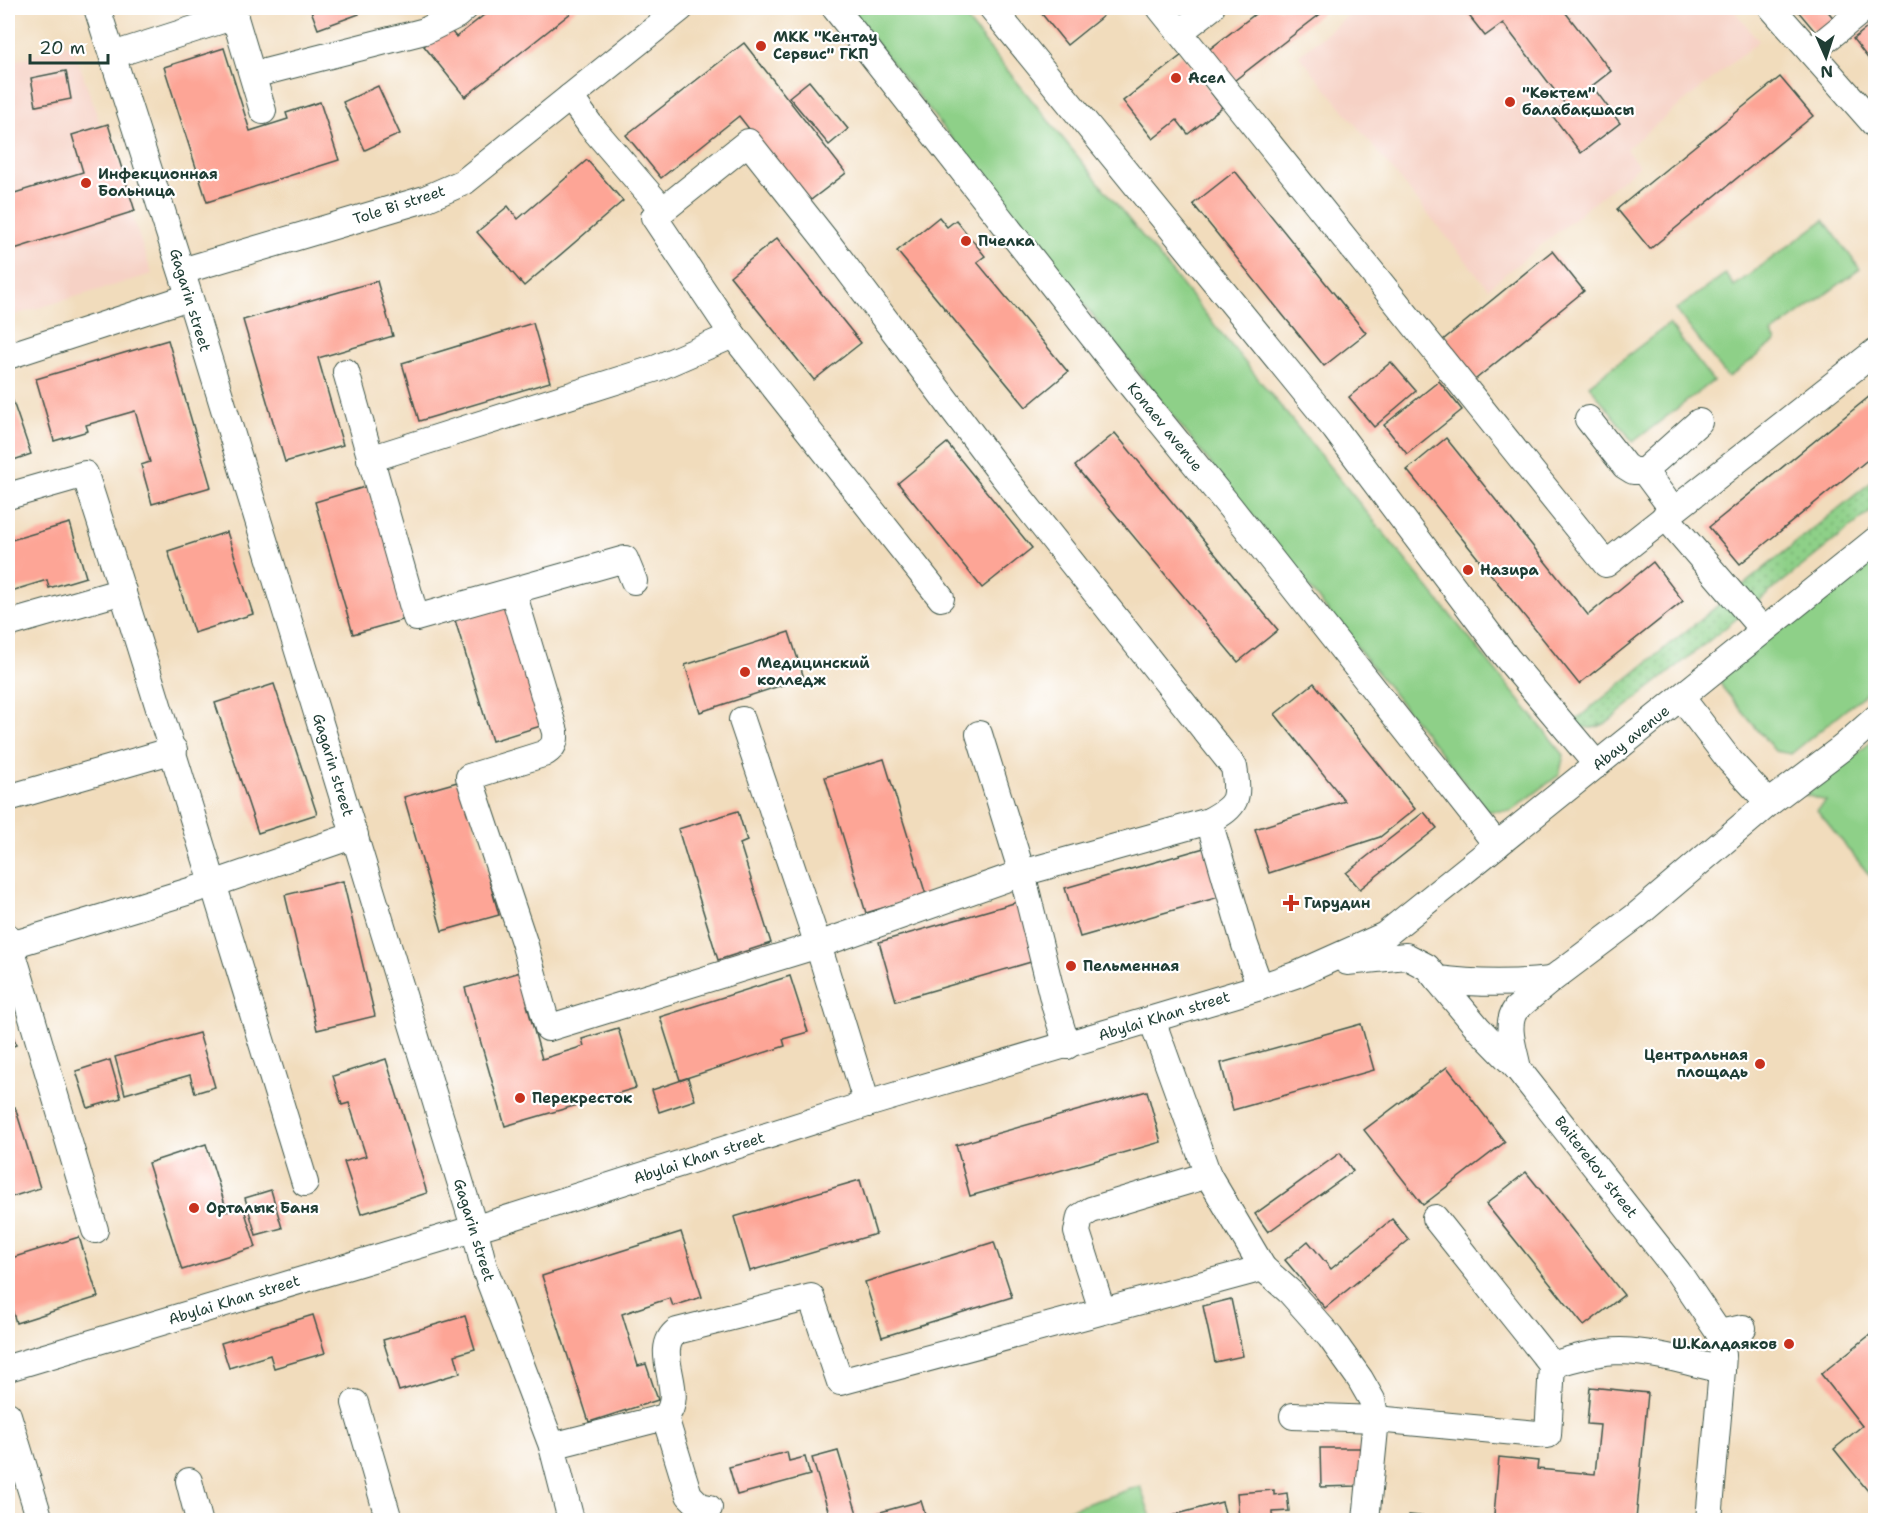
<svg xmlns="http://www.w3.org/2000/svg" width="1883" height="1528" viewBox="0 0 1883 1528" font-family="'Shantell Sans',sans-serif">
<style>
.built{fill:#f6d1c5}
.grass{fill:url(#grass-dots);stroke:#56865e;stroke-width:1.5}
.park{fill:#8ed088;stroke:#56865e;stroke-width:1.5}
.building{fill:#fda596}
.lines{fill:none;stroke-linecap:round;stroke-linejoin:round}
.street-casing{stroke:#3e5548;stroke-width:28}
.street{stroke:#fff;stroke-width:26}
.poi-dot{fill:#c8321e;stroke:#fff;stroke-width:2}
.labels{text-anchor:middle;stroke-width:4.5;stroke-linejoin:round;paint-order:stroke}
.poi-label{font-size:15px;font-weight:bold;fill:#1f3d34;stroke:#fff;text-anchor:start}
.street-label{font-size:15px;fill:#1f3d34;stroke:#fff}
</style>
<defs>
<pattern id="grass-dots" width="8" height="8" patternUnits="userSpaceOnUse" patternTransform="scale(1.5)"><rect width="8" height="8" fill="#8ed088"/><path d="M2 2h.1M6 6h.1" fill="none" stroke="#73aa70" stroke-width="1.8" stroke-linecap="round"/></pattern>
</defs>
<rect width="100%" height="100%" fill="#fff"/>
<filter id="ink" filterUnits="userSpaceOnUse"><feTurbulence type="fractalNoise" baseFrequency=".0167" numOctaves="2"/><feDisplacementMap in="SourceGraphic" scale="12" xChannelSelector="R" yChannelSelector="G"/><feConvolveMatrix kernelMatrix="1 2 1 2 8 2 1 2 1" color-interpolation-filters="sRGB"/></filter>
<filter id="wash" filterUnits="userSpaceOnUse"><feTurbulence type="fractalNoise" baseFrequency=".008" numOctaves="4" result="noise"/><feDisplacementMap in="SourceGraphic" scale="24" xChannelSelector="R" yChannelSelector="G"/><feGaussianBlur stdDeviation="1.35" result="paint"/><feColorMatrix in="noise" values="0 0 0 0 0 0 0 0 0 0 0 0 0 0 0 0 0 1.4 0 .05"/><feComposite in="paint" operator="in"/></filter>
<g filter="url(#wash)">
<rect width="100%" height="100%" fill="#f1dcbc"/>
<!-- built -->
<g class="built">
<path d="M1358,8H1732L1759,41L1626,149L1639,166L1488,288L1299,55Z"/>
<path d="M72,43L152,274L8,317V63Z"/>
</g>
<!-- grass -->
<path class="grass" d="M1875,479V508L1606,723C1594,730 1584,729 1572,723Z"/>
<!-- park -->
<g class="park">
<path d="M848,8H957L1564,755L1559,775L1511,811H1487Z"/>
<path d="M1824,220L1860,269L1771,334L1776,341L1728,378L1676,310L1725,274L1734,286Z"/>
<path d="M1669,324L1713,381L1633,442L1589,385Z"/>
<path d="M1875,539V686L1791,754L1775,751L1723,688L1717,675Z"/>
<path d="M1875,739V882L1817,810L1826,801L1805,795Z"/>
<path d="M1140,1486L1152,1520H1038Z"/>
</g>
<g id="blocks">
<!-- building -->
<g class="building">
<path d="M310,8H357L359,14L318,29Z"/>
<path d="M493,8H577L465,97L424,46L448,27L456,37Z"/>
<path d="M1037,8H1096L1103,16L1067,45Z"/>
<path d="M1263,8H1328L1226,87L1202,55Z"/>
<path d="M1463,8H1562L1611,71L1592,86L1620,123L1581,153L1551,114L1565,104L1503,23L1485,36Z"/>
<path d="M1800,8H1825L1836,21L1818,35L1797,10Z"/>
<path d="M1876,21V56L1870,61L1853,39Z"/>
<path d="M744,43L846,173L807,203L739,116L661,178L626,135Z"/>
<path d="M224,48L250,131L288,119L286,113L320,102L339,160L207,202L164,67Z"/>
<path d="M1182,55L1222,107L1188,134L1177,120L1153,139L1123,101Z"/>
<path d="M66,71L71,99L36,106L31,78Z"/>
<path d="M1780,77L1813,116L1650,249L1617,209Z"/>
<path d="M809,81L848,129L829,145L789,97Z"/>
<path d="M378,86L400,134L365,150L343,102Z"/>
<path d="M108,124L135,211L8,251V195L83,172L72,135Z"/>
<path d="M587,160L623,201L524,286L477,232L508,206L518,219Z"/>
<path d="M1235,171L1366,333L1324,366L1193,204Z"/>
<path d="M939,217L947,227L956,220L985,256L977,262L1068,372L1026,407L897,251Z"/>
<path d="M777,238L861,343L814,380L730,276Z"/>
<path d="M1552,251L1584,291L1471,383L1438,344Z"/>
<path d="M377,281L393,336L318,358L343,445L285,462L243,320Z"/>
<path d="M533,323L550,382L419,421L402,363Z"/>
<path d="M168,340L211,487L152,504L141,465L150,462L135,411L86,425L88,431L54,441L36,379Z"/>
<path d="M1391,362L1416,391L1374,427L1349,397Z"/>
<path d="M1439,381L1462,410L1407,454L1384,425Z"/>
<path d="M8,393H10L31,454L8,462Z"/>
<path d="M1870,396L1876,403V453L1740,564L1709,527Z"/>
<path d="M1115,433L1278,630L1238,662L1075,466Z"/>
<path d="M1446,438L1588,615L1653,562L1683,601L1579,684L1407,470Z"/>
<path d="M947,443L1032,548L982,588L898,483Z"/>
<path d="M368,486L413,617L353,634L315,502Z"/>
<path d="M70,523L86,577L49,588L47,580L8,592V541Z"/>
<path d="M227,532L253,614L194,633L168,551Z"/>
<path d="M510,603L547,724L492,741L455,620Z"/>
<path d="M789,632L804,678L700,712L685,665Z"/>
<path d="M1314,683L1415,809L1380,837L1269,873L1255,829L1345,801L1275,714Z"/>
<path d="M274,684L317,814L258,833L215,703Z"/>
<path d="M884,759L926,895L866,913L825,777Z"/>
<path d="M461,781L499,915L442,931L404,797Z"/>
<path d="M738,811L747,841L740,844L771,943L718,960L678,829Z"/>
<path d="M1424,812L1437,828L1360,889L1346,873Z"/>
<path d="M1211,846L1226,895L1080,937L1065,888Z"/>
<path d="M343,881L375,1016L317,1030L285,895Z"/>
<path d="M1021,901L1038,960L896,1001L879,942Z"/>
<path d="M524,971L533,1003L527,1005L542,1059L584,1046L582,1039L618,1028L636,1088L505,1126L465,988Z"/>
<path d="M790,976L808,1032L783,1039L785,1046L680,1080L660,1017Z"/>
<path d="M8,1019L16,1045L8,1048Z"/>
<path d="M1361,1024L1374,1070L1233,1110L1221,1063Z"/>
<path d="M199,1033L215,1087L195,1093L190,1075L125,1094L115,1057Z"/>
<path d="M386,1059L427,1193L361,1214L344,1162L366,1156L349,1103L342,1105L333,1076Z"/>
<path d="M110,1060L121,1098L88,1108L76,1071Z"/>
<path d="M1447,1067L1505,1142L1423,1205L1364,1130Z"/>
<path d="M688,1078L695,1100L659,1112L652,1090Z"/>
<path d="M1147,1091L1161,1142L970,1196L956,1145Z"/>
<path d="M15,1107L40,1188L8,1198V1109Z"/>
<path d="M206,1144L227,1211L243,1206L256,1247L182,1270L148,1163Z"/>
<path d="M1340,1153L1353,1171L1268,1232L1255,1214Z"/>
<path d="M1526,1172L1624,1295L1584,1326L1486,1204Z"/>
<path d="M860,1180L876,1234L750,1271L734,1217Z"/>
<path d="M271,1190L282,1228L256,1235L245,1198Z"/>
<path d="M1392,1219L1409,1240L1325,1308L1285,1260L1308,1241L1331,1269Z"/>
<path d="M681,1232L702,1297L673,1306L670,1298L622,1314L638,1366L646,1364L658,1400L589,1422L542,1276Z"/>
<path d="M79,1237L98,1297L16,1323L8,1295V1259Z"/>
<path d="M994,1242L1012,1297L882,1337L865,1282Z"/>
<path d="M1231,1299L1243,1356L1215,1362L1203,1306Z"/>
<path d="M313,1315L325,1353L274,1368L270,1355L229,1368L221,1343Z"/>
<path d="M465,1316L475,1349L455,1355L460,1373L399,1391L383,1340Z"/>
<path d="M1876,1330V1501L1834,1449L1862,1426L1821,1374Z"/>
<path d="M1590,1387L1648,1393L1636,1520H1550L1494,1515L1499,1457L1538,1461L1537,1469L1595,1474L1600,1425L1587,1424Z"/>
<path d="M1320,1448H1366V1478H1357V1486L1321,1487Z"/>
<path d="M838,1451L859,1520H831L812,1458Z"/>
<path d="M787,1452L789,1461L805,1457L810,1475L737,1495L729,1467Z"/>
<path d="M1274,1490V1495L1287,1493L1289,1511L1273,1512V1520H1239L1237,1493Z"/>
<path d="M921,1501L927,1520H875L873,1514Z"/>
<path d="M1222,1502L1227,1520H1176L1174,1515Z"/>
<path d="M1409,1515L1450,1519V1520H1409Z"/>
</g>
</g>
</g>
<g filter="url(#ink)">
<use href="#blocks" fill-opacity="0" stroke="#3e5548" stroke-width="1.5"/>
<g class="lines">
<defs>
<g id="street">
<path d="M97,8L195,314L474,1227L484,1267L552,1446L571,1520"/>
<path d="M232,8L263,111"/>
<path d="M835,8L1130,384L1230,507L1497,845"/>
<path d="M992,8L1335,429L1507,658L1597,765"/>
<path d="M1160,8L1606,564L1876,351"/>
<path d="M1772,8L1876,126"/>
<path d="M1180,32L1211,8"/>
<path d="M1811,52L1865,8"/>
<path d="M113,55L235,16"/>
<path d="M253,75L425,31L457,15L465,8"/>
<path d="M654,217L733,335L941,598"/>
<path d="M182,271L425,199L464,182L681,8"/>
<path d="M8,356L189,297"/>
<path d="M346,372L416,618L625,559L634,581"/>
<path d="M1588,419L1625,466L1633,471H1644L1699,422"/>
<path d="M370,459L657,368L733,335"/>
<path d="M1644,471L1673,510"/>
<path d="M8,496L85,474C161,709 232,947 305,1183"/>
<path d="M1665,516L1763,630"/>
<path d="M513,592L555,732C556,743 553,749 543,754L469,777L524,942L548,1028L818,945L1022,873L1209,821C1238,805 1239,799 1234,767L1003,476L824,238L748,142L663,210L591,126L570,97"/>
<path d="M8,624L123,591"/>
<path d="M1681,697L1730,761L1769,803"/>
<path d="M742,720L818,945L867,1104"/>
<path d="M979,734L1022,873L1055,1007L1067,1046"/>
<path d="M8,798L174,750"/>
<path d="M1209,821L1245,945L1260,987"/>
<path d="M8,937L95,1230"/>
<path d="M8,946L213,884L355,835"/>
<path d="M1347,962L1406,956L1427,967L1478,1028L1518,1069L1678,1272L1719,1333L1723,1355L1722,1370L1709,1520"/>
<path d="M1437,979C1476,984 1512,984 1551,980"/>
<path d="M1152,1020L1208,1175L1263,1268L1290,1292L1330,1337L1360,1379L1372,1400L1376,1419L1366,1520"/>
<path d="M1518,1069C1515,1051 1504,1025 1516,1009L1551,980L1636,916L1769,803L1842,748L1876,718"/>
<path d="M1102,1310L1077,1232L1080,1217L1091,1210L1208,1175"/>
<path d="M1719,1333L1743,1328"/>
<path d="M1552,1365C1574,1358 1598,1351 1621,1351C1655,1352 1689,1362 1722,1370"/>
<path d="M8,1368L503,1220L867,1104L1260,987L1298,974L1385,935L1876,540"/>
<path d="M355,1403L389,1520"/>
<path d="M8,1415L40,1520"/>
<path d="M1293,1416L1376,1419L1548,1435L1552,1365L1435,1218"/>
<path d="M665,1417L689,1495L700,1506L709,1508"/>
<path d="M552,1446L665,1417C688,1393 650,1351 677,1331L811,1297L840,1382L1263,1268"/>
<path d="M189,1481L199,1520"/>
</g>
</defs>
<!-- street casing -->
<use href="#street" class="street-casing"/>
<!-- street -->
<use href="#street" class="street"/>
</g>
</g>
<!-- markers -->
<g class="poi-dot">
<circle cx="761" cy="46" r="6"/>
<circle cx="1176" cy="78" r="6"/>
<circle cx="1510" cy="102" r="6"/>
<circle cx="86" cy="183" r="6"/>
<circle cx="966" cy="241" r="6"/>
<circle cx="1468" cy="570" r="6"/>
<circle cx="745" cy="672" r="6"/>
<path d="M1288 894h6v6h6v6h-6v6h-6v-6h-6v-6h6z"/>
<circle cx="1071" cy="966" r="6"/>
<circle cx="1760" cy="1064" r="6"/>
<circle cx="520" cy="1098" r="6"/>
<circle cx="194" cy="1208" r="6"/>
<circle cx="1789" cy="1344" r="6"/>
</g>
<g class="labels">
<!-- poi labels -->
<g class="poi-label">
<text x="773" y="42">МКК "Кентау<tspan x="773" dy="17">Сервис" ГКП</tspan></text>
<text x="1188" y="83">Асел</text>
<text x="1522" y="98">"Көктем"<tspan x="1522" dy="17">балабақшасы</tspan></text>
<text x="98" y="179">Инфекционная<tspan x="98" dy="17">Больница</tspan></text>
<text x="978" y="246">Пчелка</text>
<text x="1480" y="575">Назира</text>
<text x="757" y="668">Медицинский<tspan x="757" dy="17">колледж</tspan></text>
<text x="1304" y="908">Гирудин</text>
<text x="1083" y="971">Пельменная</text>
<text x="1748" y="1060" text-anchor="end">Центральная<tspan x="1748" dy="17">площадь</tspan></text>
<text x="532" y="1103">Перекресток</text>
<text x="206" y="1213">Орталык Баня</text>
<text x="1777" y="1349" text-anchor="end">Ш.Калдаяков</text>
</g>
<!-- street labels -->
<g class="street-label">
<text transform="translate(399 205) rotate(-18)" y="5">Tole Bi street</text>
<text transform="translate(190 300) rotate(73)" y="5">Gagarin street</text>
<text transform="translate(1165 427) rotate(51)" y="5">Konaev avenue</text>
<text transform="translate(1631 738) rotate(-39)" y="5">Abay avenue</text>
<text transform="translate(333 765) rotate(73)" y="5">Gagarin street</text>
<text transform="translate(1164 1016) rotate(-17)" y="5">Abylai Khan street</text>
<text transform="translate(699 1158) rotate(-18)" y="5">Abylai Khan street</text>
<text transform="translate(1596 1167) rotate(52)" y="5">Baiterekov street</text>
<text transform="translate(474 1230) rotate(73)" y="5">Gagarin street</text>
<text transform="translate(234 1300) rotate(-17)" y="5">Abylai Khan street</text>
</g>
</g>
<!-- margin -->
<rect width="1883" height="1528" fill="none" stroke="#fff" stroke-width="30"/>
<!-- north arrow -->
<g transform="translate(1826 57) rotate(177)" stroke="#ffffff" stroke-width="4.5" paint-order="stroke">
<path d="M0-4.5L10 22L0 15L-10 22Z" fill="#1f3d34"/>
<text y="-9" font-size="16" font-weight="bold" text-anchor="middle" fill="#1f3d34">N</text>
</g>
<!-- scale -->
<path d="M30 54v9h78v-9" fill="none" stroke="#1f3d34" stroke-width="3"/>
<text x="39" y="54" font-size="18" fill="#1f3d34" stroke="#ffffff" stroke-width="4.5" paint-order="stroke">20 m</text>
</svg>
